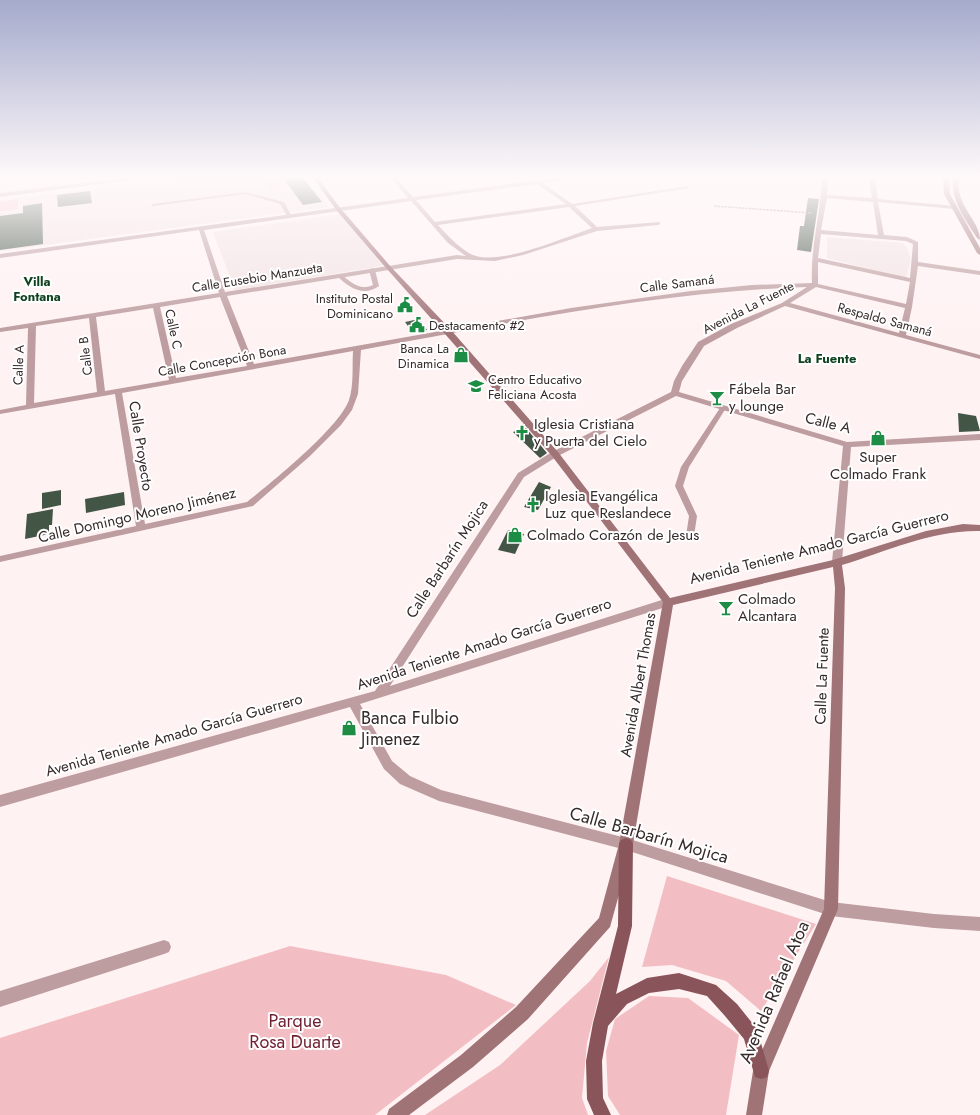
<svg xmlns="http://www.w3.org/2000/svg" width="980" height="1115" viewBox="0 0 980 1115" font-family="Jost,sans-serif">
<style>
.built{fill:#f2e2e3}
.green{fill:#f3bec3}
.building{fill:#435646}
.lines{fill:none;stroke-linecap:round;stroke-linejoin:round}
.path{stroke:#a09495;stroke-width:1.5;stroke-dasharray:2.5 1;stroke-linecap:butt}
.lane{fill:#bd9da0;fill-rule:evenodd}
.street{fill:#bd9da0;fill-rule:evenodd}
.secondary{fill:#a07377;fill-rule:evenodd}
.primary{fill:#89545a;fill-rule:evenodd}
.labels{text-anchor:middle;stroke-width:4;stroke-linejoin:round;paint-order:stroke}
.far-street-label{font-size:13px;fill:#362a2b;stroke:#fff}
.far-neighbourhood-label{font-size:13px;font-weight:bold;fill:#0f421f;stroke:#fff}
.far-poi-label{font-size:13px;fill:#362a2b;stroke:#fff;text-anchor:end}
.poi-label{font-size:15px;fill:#362a2b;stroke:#fff;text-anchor:start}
.street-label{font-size:15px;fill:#362a2b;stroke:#fff}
.near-poi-label{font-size:18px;fill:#362a2b;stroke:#fff;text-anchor:start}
.near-street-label{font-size:18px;fill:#362a2b;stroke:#fff}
.near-park-label{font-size:18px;fill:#701f30;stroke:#fff}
</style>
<rect width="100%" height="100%" fill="#fff2f3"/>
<!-- built -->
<g class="built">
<path d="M185,178H306L329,207L0,251V200Z"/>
<path d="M346,213L388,265L235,290L213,232Z"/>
<path d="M827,237L903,243L907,248L911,259L906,278L827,258Z"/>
</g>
<!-- green -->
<g class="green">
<path d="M280,178L286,187L269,189L262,179Z"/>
<path d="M18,199V209L0,211V202Z"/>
<path d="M667,876L816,924L761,1011L726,981L672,965L642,967Z"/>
<path d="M290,946L446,975L516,1005L375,1115H0V1038Z"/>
<path d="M609,957L587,1043L582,1098L588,1115H425L500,1065L590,981Z"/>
<path d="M649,996L688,998L739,1035L726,1115H620L608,1096L606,1051L615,1019Z"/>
</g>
<!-- building -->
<g class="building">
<path d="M283,178H303L322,202L303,205Z"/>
<path d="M90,191L92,203L58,207L57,195Z"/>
<path d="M808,198L819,199L811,252L797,250L800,226H804Z"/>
<path d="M42,203L43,244L0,250V216L23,213V206Z"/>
<path d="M419,319L427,330L413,333L405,322Z"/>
<path d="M958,413L976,416L980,431L959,432Z"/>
<path d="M526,428L547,453L540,458L513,432Z"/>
<path d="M539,482L551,487L538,510L524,507Z"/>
<path d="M61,490V505L42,509V493Z"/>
<path d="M124,492L125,505L86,513L85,499Z"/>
<path d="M53,509L52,525H49V534L25,539L27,514Z"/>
<path d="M508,530L524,534L515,554L498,550Z"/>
</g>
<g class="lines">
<!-- path -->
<path class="path" d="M714,206L812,213"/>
<!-- lane -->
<g class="lane">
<path d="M245,192L284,202L292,217L288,218L280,204L245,194L153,206L151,205L153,204Z"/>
<path d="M372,268L375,270L379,286C364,297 349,288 337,276L342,275C352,283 360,291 373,285L369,270Z"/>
<path d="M723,406L726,408L689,467L683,486L697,516L694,536L690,539L686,536L689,516L675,486L681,467L720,408Z"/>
</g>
<!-- street -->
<g class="street">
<path d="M127,178H146L0,197V193Z"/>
<path d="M391,178H396L413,197L533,181V179L539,180L569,178L543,183L572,204L687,186L690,188L575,206L597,227L660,222V224L658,225L597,231L523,255L495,261L457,259L227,296L254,364L571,308L691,291L752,285L812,283C810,247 821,214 822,178H828L827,195L872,198L869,178H875L878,199L956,206V208L954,209L878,202L884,235L907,237L918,242V262L980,271V275L918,266L912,307L906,335L980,355V359L785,306L737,328L704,346L682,381L679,392L847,442L980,434V440L851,447L842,562L841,564L837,565L832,562L843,446L676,396L558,456L524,477L390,686L668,598L672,599L673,602L672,605L360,704L392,761L410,776L441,790L626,838L831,902L934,914L980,917V931L934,928L831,916L626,850L439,801L400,784L384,769L350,707L0,807V795L375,691L518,473L552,452L671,392L674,381L682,366L698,342L731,324L782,303L807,287C656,292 508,323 361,350L358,394L352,410L341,425L310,456L253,506L0,562V556L136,526L115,394L0,414V410L26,405L28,328L0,332V328L219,293L199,230L0,258V254L408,198ZM537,184L566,204L435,222L416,200ZM827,198L873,202L878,235L821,230ZM411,201L448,243L466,256L457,255L225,292L204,230ZM569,207L592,228C563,238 505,264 476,256C464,253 447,235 438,225ZM821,234L906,241L913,244L910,278L818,258ZM818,262L910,282L906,304L818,284ZM816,287L905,308L899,333L790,303ZM220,297L247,366L176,378L160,307ZM153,308L169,380L105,391L96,317ZM89,318L97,392L34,403L36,326ZM353,351C352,367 354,385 349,400C339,428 272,482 247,502L145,524L122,393Z"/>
<path d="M164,940L169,942L171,947L169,952L164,954L0,1007V991Z"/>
</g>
<!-- secondary -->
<g class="secondary">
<path d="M313,178H318L341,209L391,267L451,330L558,452L670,598L833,560L926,531L963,524L980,525V531C931,530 888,551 842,565L845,588L838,909L769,1071L762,1115H746L753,1071L824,909L835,588L833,567L673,605L633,844L610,927L528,1019L473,1067L409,1115H387L389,1109L461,1055L516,1007L599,918L619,844L663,602L552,456L445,334L387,269L337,211Z"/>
<path d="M943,178H949L950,194L980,248V255L977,253L944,194Z"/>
<path d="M953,178H959C955,206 980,220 980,240L977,238C966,220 950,200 953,178Z"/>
</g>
<!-- primary -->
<path class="primary" d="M626,838L631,840L633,844L632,926L616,994L647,978L679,973L716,985L737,1004L757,1029L769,1071L767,1077L761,1079L755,1077L744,1039L725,1016L707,996L679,989L649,993L627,1004L608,1026L602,1061L603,1098L611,1115H594L587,1099L586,1061L593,1023L618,926L619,844L621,840Z"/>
</g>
<!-- sky -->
<linearGradient id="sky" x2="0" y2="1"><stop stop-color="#a5aacc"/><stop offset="0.53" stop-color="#fff9fa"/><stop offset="1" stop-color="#fff9fa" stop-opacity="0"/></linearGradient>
<rect width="980" height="334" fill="url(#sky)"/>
<!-- icons -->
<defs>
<symbol id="civic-bare" viewBox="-9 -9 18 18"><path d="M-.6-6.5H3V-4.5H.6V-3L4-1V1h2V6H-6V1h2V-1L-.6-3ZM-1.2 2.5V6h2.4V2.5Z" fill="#1d8c44" stroke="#fff" stroke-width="2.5" paint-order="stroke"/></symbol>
<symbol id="shop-bare" viewBox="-9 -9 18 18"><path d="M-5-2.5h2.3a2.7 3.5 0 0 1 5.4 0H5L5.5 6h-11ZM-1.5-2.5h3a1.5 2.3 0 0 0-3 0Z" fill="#1d8c44" stroke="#fff" stroke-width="2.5" paint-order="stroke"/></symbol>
<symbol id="school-bare" viewBox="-9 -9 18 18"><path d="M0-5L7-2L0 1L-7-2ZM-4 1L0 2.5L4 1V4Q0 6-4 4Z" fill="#1d8c44" stroke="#fff" stroke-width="2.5" paint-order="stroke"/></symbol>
<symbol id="bar-bare" viewBox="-9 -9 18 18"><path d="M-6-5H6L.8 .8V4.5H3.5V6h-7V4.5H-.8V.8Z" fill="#1d8c44" stroke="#fff" stroke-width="2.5" paint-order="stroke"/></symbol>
<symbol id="church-bare" viewBox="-9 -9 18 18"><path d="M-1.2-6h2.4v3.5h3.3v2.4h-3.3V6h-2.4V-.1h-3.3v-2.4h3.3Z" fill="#1d8c44" stroke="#fff" stroke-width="2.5" paint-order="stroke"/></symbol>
</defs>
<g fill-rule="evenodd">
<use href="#civic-bare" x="394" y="294" width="22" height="22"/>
<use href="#civic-bare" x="406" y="314" width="22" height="22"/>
<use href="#shop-bare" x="450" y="344" width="22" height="22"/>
<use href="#school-bare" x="465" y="375" width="22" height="22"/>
<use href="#bar-bare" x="706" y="387" width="22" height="22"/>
<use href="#church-bare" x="511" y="422" width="22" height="22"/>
<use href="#shop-bare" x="867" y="427" width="22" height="22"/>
<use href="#church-bare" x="522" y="494" width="22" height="22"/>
<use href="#shop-bare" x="504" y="524" width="22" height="22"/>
<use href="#bar-bare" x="715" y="597" width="22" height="22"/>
<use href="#shop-bare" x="338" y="717" width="22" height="22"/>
</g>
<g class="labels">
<!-- far-street labels -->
<g class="far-street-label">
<text transform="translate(257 277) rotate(-9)" y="5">Calle Eusebio Manzueta</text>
<text transform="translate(677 283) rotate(-7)" y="5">Calle Samaná</text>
<text transform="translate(748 307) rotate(-27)" y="5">Avenida La Fuente</text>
<text transform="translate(885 319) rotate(15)" y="5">Respaldo Samaná</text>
<text transform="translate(174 329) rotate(78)" y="5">Calle C</text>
<text transform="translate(85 356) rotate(-97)" y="5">Calle B</text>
<text transform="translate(222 360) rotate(-10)" y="5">Calle Concepción Bona</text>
<text transform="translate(18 365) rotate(-88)" y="5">Calle A</text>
</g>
<!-- far-neighbourhood labels -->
<g class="far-neighbourhood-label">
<text x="37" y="286">Villa<tspan x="37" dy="15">Fontana</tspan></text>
<text x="827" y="363">La Fuente</text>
</g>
<!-- far-poi labels -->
<g class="far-poi-label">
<text x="393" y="303">Instituto Postal<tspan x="393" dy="15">Dominicano</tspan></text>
<text x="429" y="330" text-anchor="start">Destacamento #2</text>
<text x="449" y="353">Banca La<tspan x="449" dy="15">Dinamica</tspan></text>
<text x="488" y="384" text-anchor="start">Centro Educativo<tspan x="488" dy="15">Feliciana Acosta</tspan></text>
</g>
<!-- poi labels -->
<g class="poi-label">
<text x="729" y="394">Fábela Bar<tspan x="729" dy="17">y lounge</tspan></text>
<text x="534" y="429">Iglesia Cristiana<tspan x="534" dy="17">y Puerta del Cielo</tspan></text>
<text x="878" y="462" text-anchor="middle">Super<tspan x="878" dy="17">Colmado Frank</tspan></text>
<text x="545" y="501">Iglesia Evangélica<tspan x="545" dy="17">Luz que Reslandece</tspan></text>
<text x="527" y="540">Colmado Corazón de Jesus</text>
<text x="738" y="604">Colmado<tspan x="738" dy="17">Alcantara</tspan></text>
</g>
<!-- street labels -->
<g class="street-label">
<text transform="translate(828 423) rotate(14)" y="5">Calle A</text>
<text transform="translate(141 446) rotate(81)" y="5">Calle Proyecto</text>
<text transform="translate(137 515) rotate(-13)" y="5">Calle Domingo Moreno Jiménez</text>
<text transform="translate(819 547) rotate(-14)" y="5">Avenida Teniente Amado García Guerrero</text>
<text transform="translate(447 559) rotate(-57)" y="5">Calle Barbarín Mojica</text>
<text transform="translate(484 644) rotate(-18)" y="5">Avenida Teniente Amado García Guerrero</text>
<text transform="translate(822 676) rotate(-88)" y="5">Calle La Fuente</text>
<text transform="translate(638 685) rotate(-80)" y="5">Avenida Albert Thomas</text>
<text transform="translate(174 735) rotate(-16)" y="5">Avenida Teniente Amado García Guerrero</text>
</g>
<!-- near-poi labels -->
<g class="near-poi-label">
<text x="361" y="724">Banca Fulbio<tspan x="361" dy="21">Jimenez</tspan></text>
</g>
<!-- near-street labels -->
<g class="near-street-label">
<text transform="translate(649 835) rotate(16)" y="6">Calle Barbarín Mojica</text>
<text transform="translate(774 992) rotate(-67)" y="6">Avenida Rafael Atoa</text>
</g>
<!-- near-park labels -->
<g class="near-park-label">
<text x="295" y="1027">Parque<tspan x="295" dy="21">Rosa Duarte</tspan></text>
</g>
</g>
</svg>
